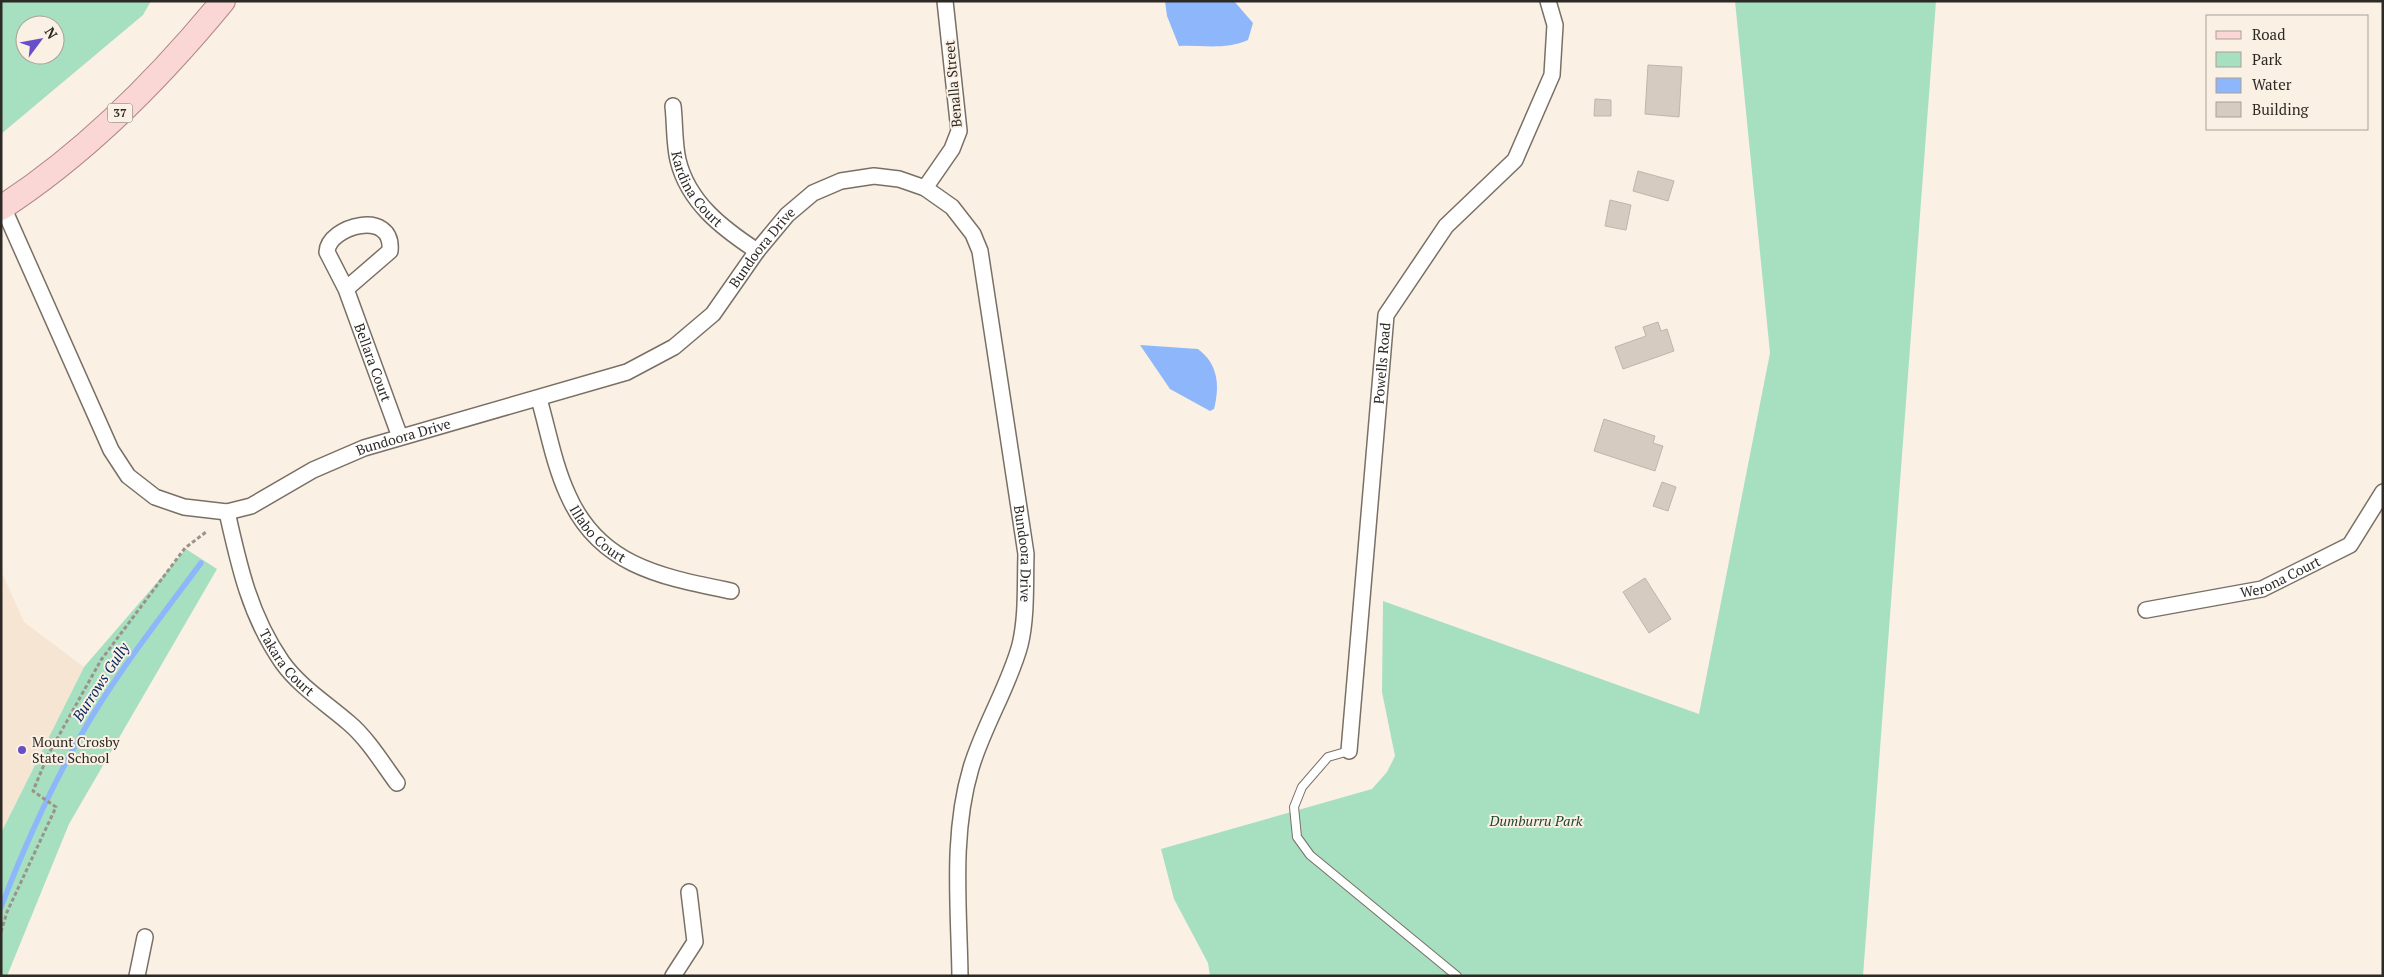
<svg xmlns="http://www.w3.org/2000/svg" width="2384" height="977" viewBox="0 0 2384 977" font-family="'PT Serif',serif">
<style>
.built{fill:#f5e5d2}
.green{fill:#a7dfc1;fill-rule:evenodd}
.water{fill:#8db7fa}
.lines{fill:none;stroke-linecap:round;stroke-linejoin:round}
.stream{stroke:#8db7fa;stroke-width:5.5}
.building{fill:#d6cbc0;stroke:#bfb5a9}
.service-casing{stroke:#797065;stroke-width:10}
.minor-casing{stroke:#797065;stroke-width:18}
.primary-casing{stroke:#b08884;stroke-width:26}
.path{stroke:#9a938a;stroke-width:3;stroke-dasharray:4 2.5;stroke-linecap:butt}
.service{stroke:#fff;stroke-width:8}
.minor{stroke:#fff;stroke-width:15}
.primary{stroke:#fad6d4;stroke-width:24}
.poi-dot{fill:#684fc8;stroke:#fbf0e4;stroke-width:2}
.labels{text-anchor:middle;stroke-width:4;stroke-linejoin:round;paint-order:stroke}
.shield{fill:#fbf0e4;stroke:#6b655e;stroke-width:1}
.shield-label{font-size:12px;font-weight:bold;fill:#2d2924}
.street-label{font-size:14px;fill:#2d2924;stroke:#fbf0e4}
.poi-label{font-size:14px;fill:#2d2924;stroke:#fbf0e4;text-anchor:start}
.park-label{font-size:14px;font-style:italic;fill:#1e4432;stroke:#fbf0e4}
.water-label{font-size:15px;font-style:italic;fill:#042962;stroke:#fbf0e4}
</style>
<rect width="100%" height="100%" fill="#fbf0e4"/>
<!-- built -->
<path class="built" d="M1,571L24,622L84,667L1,833Z"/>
<!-- green -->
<g class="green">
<path d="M1,1H151L143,15L1,134ZM25,25H55V55H25Z"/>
<path d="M1735,1H1936L1863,976H1210L1208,963L1174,899L1161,849L1372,789L1387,772L1395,756L1382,692L1383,601L1699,714L1770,353Z"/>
<path d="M186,549L217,569L69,824L7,976H1V833L84,667Z"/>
</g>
<!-- water -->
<g class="water">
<path d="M1165,1H1234L1253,23L1248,40C1226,50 1203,45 1179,46L1167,16Z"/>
<path d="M1140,345L1198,349C1218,364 1220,385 1214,409L1210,411L1170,389Z"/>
</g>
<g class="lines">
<!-- stream -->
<path class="stream" d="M1,907C26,842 55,778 91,718C124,664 163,614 201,563"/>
</g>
<!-- building -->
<g class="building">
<path d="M1648,65L1682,67L1679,117L1645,114Z"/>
<path d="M1595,99L1611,100V116H1594Z"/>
<path d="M1638,171L1674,181L1668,201L1633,191Z"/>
<path d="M1610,200L1631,205L1626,230L1605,226Z"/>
<path d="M1658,322L1661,331L1667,329L1674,351L1623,369L1615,347L1646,336L1643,327Z"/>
<path d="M1604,419L1655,436L1653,443L1663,446L1655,471L1594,451Z"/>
<path d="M1662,482L1676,487L1668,511L1653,506Z"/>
<path d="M1645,578L1671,619L1649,633L1623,592Z"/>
</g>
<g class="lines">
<defs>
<path id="service" d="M1349,751L1328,757L1302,787L1294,807L1297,837L1310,855L1457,976"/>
<g id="minor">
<path id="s1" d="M673,106C675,123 674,143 678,160C688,202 722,228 757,251"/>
<path d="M925,188L952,149L959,131L945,1"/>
<path id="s2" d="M3,207L111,450L128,476L155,497L184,507L227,512L251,506L313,470L364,448L627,372L674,347L713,314L757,251L787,215L813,193L841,181L874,176L899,179L925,188L952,207L973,234L980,251L1026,554C1025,583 1027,616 1020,645C1009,686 983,727 971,768C951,835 959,907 960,976"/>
<path id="s3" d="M346,289L390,251C394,208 328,226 327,252L346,289L400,437"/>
<path id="s4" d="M539,399C548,430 554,465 568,495C599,566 662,577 731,591"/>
<path id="s5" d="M227,512C239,566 250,616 282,662C300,687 326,703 349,723C367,738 383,764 397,783"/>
<path id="s6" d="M2146,610L2262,589L2350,545L2383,492"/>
<path id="s7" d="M1349,751L1386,315L1446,226L1515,160L1552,75L1555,25L1548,1"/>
<path d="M137,976L145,937"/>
<path d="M673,976L695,942L689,892"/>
</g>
<path id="primary" d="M1,208C86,153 159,79 223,1"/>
</defs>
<!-- service casing -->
<use href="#service" class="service-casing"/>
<!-- minor casing -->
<use href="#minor" class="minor-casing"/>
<!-- primary casing -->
<use href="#primary" class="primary-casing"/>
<!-- path -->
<path class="path" d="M1,932L7,912L56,807L33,791L48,755L101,660L185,548L206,532"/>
<!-- service -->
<use href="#service" class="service"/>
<!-- minor -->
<use href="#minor" class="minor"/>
<!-- primary -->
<use href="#primary" class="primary"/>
</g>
<!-- markers -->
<circle class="poi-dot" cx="22" cy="750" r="5"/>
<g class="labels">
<!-- shield labels -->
<rect class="shield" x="107.5" y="103.5" width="25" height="19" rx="4"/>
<g class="shield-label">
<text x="120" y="117">37</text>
</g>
<!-- street labels -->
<g class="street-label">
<text transform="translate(953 84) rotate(-95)" y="5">Benalla Street</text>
<text dy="5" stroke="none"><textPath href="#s1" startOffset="89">Kardina Court</textPath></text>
<text dy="5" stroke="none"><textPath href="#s2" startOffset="1018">Bundoora Drive</textPath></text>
<text dy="5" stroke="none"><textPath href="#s3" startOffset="270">Bellara Court</textPath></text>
<text dy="5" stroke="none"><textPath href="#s7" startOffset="389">Powells Road</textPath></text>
<text dy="5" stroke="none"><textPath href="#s2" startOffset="598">Bundoora Drive</textPath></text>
<text dy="5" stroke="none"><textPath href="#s4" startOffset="150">Illabo Court</textPath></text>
<text dy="5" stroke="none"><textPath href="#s2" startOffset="1601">Bundoora Drive</textPath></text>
<text dy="5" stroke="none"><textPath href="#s6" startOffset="139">Werona Court</textPath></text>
<text dy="5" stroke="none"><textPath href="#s5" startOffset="164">Takara Court</textPath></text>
</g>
<!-- poi labels -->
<g class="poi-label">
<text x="32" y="747">Mount Crosby<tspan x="32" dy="16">State School</tspan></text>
</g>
<!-- park labels -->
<g class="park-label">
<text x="1536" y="826">Dumburru Park</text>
</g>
<!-- water labels -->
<g class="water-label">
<text transform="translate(101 682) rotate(-57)" y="5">Burrows Gully</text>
</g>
</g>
<!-- border -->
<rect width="2384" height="977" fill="none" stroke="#2d2924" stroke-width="5"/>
<!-- legend -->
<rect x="2206" y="15" width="162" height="115" fill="#fbf0e4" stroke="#a9a097"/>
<rect x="2216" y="31" width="25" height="8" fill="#fad6d4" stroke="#a9a097"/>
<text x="2252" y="40" font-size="15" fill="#2d2924">Road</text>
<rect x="2216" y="52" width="25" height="15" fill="#a7dfc1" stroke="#a9a097"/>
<text x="2252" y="65" font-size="15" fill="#2d2924">Park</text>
<rect x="2216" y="78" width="25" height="15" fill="#8db7fa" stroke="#a9a097"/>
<text x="2252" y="90" font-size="15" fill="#2d2924">Water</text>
<rect x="2216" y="102" width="25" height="15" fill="#d6cbc0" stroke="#a9a097"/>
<text x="2252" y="115" font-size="15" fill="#2d2924">Building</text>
<!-- north arrow -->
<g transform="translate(40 40) rotate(58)"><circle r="24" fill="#fbf0e4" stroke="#a9a097"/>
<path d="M0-4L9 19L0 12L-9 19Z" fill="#684fc8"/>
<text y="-8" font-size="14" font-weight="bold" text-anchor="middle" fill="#2d2924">N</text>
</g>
</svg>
